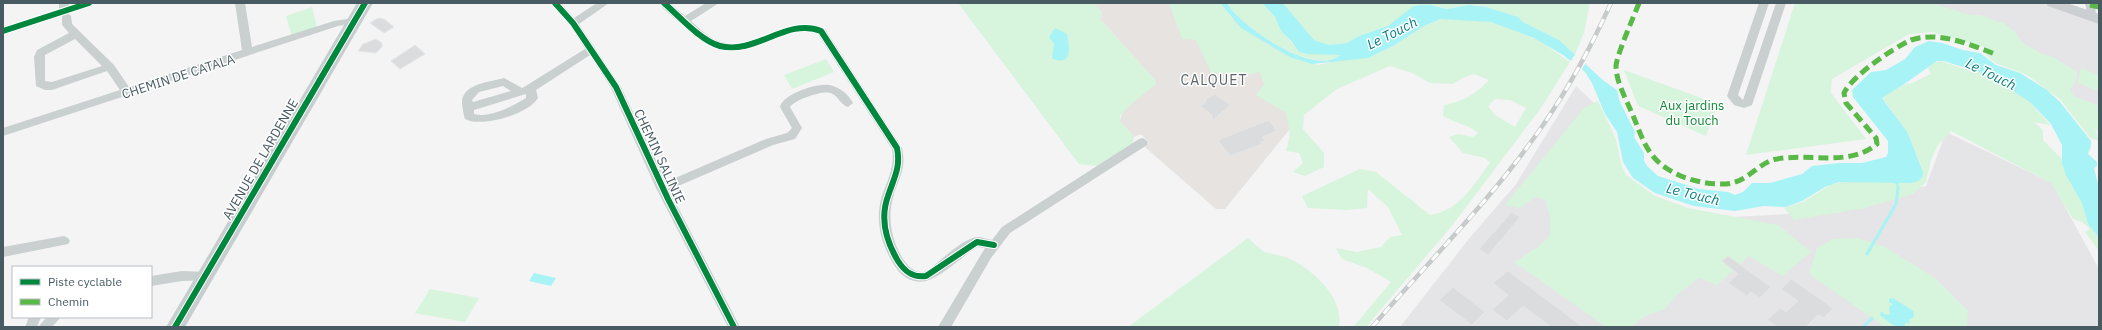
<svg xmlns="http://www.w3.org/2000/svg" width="2102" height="330" viewBox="0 0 2102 330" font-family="'IBM Plex Sans',sans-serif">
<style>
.commercial{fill:#e6e3e1}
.education{fill:#e5e5e7}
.green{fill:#d7f4dd;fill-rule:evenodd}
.water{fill:#a8f3f5;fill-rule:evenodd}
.pier{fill:#f4f4f4}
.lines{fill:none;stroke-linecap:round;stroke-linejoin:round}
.stream{stroke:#a8f3f5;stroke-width:3}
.river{fill:#a8f3f5;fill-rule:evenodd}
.building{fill:#dbdcde;stroke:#e5e6e6}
.street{fill:#cacfd0;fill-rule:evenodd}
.secondary{fill:#cbcfd1;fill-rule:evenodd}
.primary{fill:#c8cdcf;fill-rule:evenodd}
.rail-casing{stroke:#c6caca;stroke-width:4.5}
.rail{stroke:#fff;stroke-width:3;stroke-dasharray:9;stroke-linecap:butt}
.quiet{stroke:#58b947;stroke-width:5;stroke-dasharray:10 5;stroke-linecap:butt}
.cycleway-casing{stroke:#fff;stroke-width:8}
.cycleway{stroke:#00873e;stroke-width:6}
.labels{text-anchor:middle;stroke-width:3;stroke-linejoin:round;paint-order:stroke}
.street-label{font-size:13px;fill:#485b63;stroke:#fff}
.park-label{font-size:13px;fill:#0e8835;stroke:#fff}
.water-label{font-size:14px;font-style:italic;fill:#067e81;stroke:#fff}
.neighbourhood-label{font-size:14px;letter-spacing:1px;fill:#5e6568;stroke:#fff}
</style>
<rect width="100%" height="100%" fill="#f4f4f4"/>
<!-- commercial -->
<path class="commercial" d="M1093,3H1209L1328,82L1225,209H1216L1146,148L1145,146L1149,143L1141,134L1134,137L1120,121L1122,112L1156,81L1100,19L1102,13Z"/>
<!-- education -->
<g class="education">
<path d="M1927,3H2042L2099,23V106L2061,92L1989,49L1958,13Z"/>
<path d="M1576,86L1594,103L1586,143L1648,202L1733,217L1787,214L1815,203L1926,186L1946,132L2052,183L2099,269V327H1400L1468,240L1516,184Z"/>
</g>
<!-- green -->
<g class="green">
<path d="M958,3H1093L1102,13L1100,19L1156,81V84L1128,107L1120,116V121L1134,137L1133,144L1097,166L1079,164Z"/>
<path d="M1169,3H1220L1238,25L1264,42L1284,54L1318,65L1346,59L1368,58L1393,46L1424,26L1444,18L1494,22L1540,41L1570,62L1541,108L1451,227L1366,327H1353L1391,282L1367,268L1342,259L1336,248L1357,252L1381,247L1390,237L1402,235L1388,207L1368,189L1367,208L1346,210L1308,208L1302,196L1360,169L1376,172L1430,215C1461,210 1472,186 1490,163L1485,158L1463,153L1449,137L1458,134L1473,137L1478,133C1468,124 1454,123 1443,116L1444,105C1462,102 1476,94 1489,80L1474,74L1462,78L1453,84L1430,83L1412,73L1390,66L1337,89L1304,115L1303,129L1324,153V167L1305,176L1293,172L1303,163L1299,153L1286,151L1290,135L1286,113L1256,95L1264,84L1259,72L1242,76L1211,72L1196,40L1182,39ZM1495,99L1510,100L1526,108L1515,127L1495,115L1488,106Z"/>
<path d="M1227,3H1262L1275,17L1281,31L1301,53L1340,55C1314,77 1240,26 1227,3Z"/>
<path d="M1283,3H1590L1584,33L1575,54L1559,40L1523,22L1518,17L1484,6L1469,5L1447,9L1431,5H1419L1388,26L1359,36L1347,43L1329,45L1314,40Z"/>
<path d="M1795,3H1932L1970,15H1980L2005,24L2015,32L2022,42L2040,53L2055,58L2077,72L2076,80L2070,90L2074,96L2099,106V133L2095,128L2099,141L2090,138L2060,99L2027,75L1995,63L1987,56V48L1932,32L1909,34L1832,79L1831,93L1866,139L1746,155Z"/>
<path d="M312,7L317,27L292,36L286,16Z"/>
<path d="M826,59L834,72L792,89L784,75Z"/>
<path d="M1940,61L1962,68L1982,71L1991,76L2031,103L2050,125L2034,122L2043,130V140L2062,159L2063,168L2082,203L2088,224L2099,238V251L2085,232L2090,229L2082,222L2073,219L2051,183L1951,131L1938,145L1931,160L1926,182L1913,194L1865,208L1794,220L1784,208L1803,202L1832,184L1842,182L1879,181L1922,168L1908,133L1882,97L1908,83L1910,84L1931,74L1928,68L1934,63Z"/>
<path d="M2081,68L2099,75V91L2078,83Z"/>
<path d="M1624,70L1718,104L1706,136L1638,106Z"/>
<path d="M1598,101L1616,139L1621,164L1626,175L1655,196L1688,208L1778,225L1811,252L1782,276L1749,256L1717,285L1699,278L1678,294L1665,309L1643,317L1632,327H1606L1514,262L1538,247L1550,235V218L1546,200L1536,197L1519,208L1505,205L1584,108Z"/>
<path d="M1248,238C1253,242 1259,249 1265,252C1274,255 1283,255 1292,260C1315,272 1344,298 1339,327H1128Z"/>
<path d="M1857,238L1885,247L1935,278L1968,311L1967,327H1885L1809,274L1817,248L1833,239Z"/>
<path d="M430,289L479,298L465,322L415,313Z"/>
</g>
<!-- water -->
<g class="water">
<path d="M1220,3H1227C1240,26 1315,78 1340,55L1308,54L1299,52L1292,42L1281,31L1275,17L1262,3H1283L1314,40L1329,45L1347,43L1359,36L1388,26L1412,7L1419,5H1431L1447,9L1469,5L1487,7L1518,17L1523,22L1559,40L1604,81L1617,90L1620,102L1635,132L1634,137L1644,153V161L1647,166L1658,176L1699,189L1728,192L1735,195L1743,192L1752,183H1770L1802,174L1812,166L1839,163H1862L1886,157L1888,153V141L1853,97L1852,90L1871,72L1886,70L1905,59L1915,47L1929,41L1942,43L1963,50L1980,53L1996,65L2020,73L2047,90L2060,102L2091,141V146L2088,154L2097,162V166L2094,168L2099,188V238L2088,224L2082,203L2066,175L2062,164V145L2051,124L2031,103L1991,76L1944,61H1937L1903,85L1882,98L1908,133L1923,172C1923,180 1917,182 1910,183L1839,182L1825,187L1802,201L1786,207L1764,206L1735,211L1694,206L1655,193L1633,178L1623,162L1617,132L1605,114L1592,83L1585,72L1563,55L1534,38L1491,22L1441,19L1424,26L1393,46L1368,58L1312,64L1290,57L1241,28ZM1874,104C1884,105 1889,114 1891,122L1890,124L1876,115L1871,108Z"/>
<path d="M1055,28L1067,34C1069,46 1073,68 1052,58L1054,44L1049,37Z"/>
<path d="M534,273L556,278L551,286L529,281Z"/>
<path d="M1893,298L1913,311L1914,314L1913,318L1909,319L1910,324L1906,322L1904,327C1894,327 1888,322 1880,315L1881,311L1884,314L1890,315L1889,307L1893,304L1889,302V299Z"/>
</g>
<!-- pier -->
<path class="pier" d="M1576,53L1586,62L1581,72L1569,64Z"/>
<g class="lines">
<!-- stream -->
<g class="stream">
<path d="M1896,182L1897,184"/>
<path d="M1867,254L1896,204L1898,187"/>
<path d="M1863,327L1872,318"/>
</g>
<!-- river -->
<path class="river" d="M1878,82L1884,84L1886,88L1879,95L1902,132L1906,145L1904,150L1898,151L1892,150L1888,137L1861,93L1863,89Z"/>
</g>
<!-- building -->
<g class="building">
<path d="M378,18L384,19L394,27L384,33L370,23Z"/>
<path d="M376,39L382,43V47L376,53L358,51L363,44Z"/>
<path d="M415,45L425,54L400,69L391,61Z"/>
<path d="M1215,94L1230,105L1212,121V115L1200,106L1206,102V99Z"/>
<path d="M1269,120L1277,131L1262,137L1265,141L1261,142L1262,144L1230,156L1218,140Z"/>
<path d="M1512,212L1520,217L1488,255L1479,249Z"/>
<path d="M1728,256L1771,287L1760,298L1751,292L1747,296L1728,283L1738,274L1722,261Z"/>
<path d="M1508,271L1583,327H1551L1523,306L1507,321L1492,310L1508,295L1493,283Z"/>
<path d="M1791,279L1833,308L1824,318L1818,315L1806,327H1777L1767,320L1780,308L1786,312L1798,301L1781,289Z"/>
<path d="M1453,287L1485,312L1472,325L1439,300Z"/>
</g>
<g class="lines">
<!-- street -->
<g class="street">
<path d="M59,3H69L68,13L71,16L72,24L114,65L129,87L242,50L235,3H245L252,47L334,21L353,18L358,21L356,23L338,26L3,136V128L120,90L107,71L52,90H45L36,86L34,57L37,50L69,33L62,25V14L59,11ZM75,39L102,66L52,82L45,81V55Z"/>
<path d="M550,3H561L574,18L597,3H609L579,24L621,87L666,182L766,139L787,133L792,128L780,107C783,94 816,83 829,85C840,87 848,94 853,103L848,107C841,105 838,96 831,93C822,90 794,100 790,107L802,128L795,139L773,145L669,190L740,327H728L656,188L611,88L590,55L536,90L538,98C529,114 481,128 465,119C463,114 463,109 462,104C461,84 489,82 504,78L522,88L524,87L585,49L570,25ZM503,86L511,91L473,102L472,100L479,92ZM526,94V98C513,106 489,119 474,114V110Z"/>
<path d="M659,3H670L685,16L706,3H719L691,21C699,28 710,39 721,42C757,53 784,12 825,29L902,148C907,170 898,178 893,198C887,219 892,241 903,259C908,266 914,273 923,272C929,271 934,265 938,262C946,255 966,238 977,237C981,237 987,239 992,240L1002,227L1139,139L1143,138L1148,142L1147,145L1010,233L991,258L951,327H938L985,248L977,247C962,256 942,277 926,281C915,284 903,278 897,269C882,248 874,221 882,196C888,179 895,167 892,149L817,33C806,29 796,31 785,35C742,52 724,61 686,28C678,21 665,12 659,3Z"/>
<path d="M1759,3H1769L1738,95L1743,100L1776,3H1786L1752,105L1744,108L1734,105L1727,96Z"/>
<path d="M2085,3H2095L2096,16L2094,18H2088Z"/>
<path d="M64,236L68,238L70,241L68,244L3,257V247Z"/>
<path d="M182,271L209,272L211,276L209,280L182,281L151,286V276Z"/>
<path d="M29,317H41L37,327H25Z"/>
<path d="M47,317H61L52,327H38Z"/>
</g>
<!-- secondary -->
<path class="secondary" d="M2046,3H2067L2099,14V24L2048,6Z"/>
<!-- primary -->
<path class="primary" d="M357,3H373L185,327H166Z"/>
<defs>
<path id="rail" d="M1372,327C1429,261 1492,199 1541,128C1569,88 1591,47 1611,3"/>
</defs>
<!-- rail casing -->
<use href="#rail" class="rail-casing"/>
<!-- rail -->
<use href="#rail" class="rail"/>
<!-- quiet -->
<g class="quiet">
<path d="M1639,3C1634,16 1617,54 1616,66C1616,81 1625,97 1631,111C1638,126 1642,142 1652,155C1668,176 1701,185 1726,184C1749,182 1758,162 1777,159C1809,153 1850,167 1877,144L1876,138L1846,103L1844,93C1853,75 1892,49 1911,40C1940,31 1968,44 1995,54"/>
<path d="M2090,5L2099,7"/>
</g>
<defs>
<g id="cycleway">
<path d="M555,3L573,23L616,87L668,199L734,327"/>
<path d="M664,3C679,16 701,41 720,46C756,55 787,17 821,31L897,148C901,167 894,178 888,196C880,218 886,241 898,261C905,272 913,278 926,276L977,242L994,245"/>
<path d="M3,31L89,3"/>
<path d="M175,327L365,3"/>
</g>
</defs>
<!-- cycleway casing -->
<use href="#cycleway" class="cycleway-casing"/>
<!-- cycleway -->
<use href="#cycleway" class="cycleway"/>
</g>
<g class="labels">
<!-- street labels -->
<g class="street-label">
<text transform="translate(178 76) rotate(-18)" y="5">CHEMIN DE CATALA</text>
<text transform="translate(660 156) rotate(65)" y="5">CHEMIN SALINIE</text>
<text transform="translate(260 159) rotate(-60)" y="5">AVENUE DE LARDENNE</text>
</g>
<!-- park labels -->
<g class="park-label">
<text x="1692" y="110">Aux jardins<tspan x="1692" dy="15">du Touch</tspan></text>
</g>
<!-- water labels -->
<g class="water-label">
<text transform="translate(1392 33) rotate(-27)" y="5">Le Touch</text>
<text transform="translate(1991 74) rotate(26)" y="5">Le Touch</text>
<text transform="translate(1693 194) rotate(14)" y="5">Le Touch</text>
</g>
<!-- neighbourhood labels -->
<g class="neighbourhood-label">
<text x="1214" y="85">CALQUET</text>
</g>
</g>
<!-- border -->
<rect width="2102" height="330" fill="none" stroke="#485b63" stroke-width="8"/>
<!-- legend -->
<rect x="12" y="266" width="140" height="52" fill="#ffffff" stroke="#b6bdc1"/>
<rect x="20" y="279" width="20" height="6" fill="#00873e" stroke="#b6bdc1"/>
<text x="48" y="286" font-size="12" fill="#485b63">Piste cyclable</text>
<rect x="20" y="299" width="20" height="6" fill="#58b947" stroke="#b6bdc1"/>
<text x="48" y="306" font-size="12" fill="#485b63">Chemin</text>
</svg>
